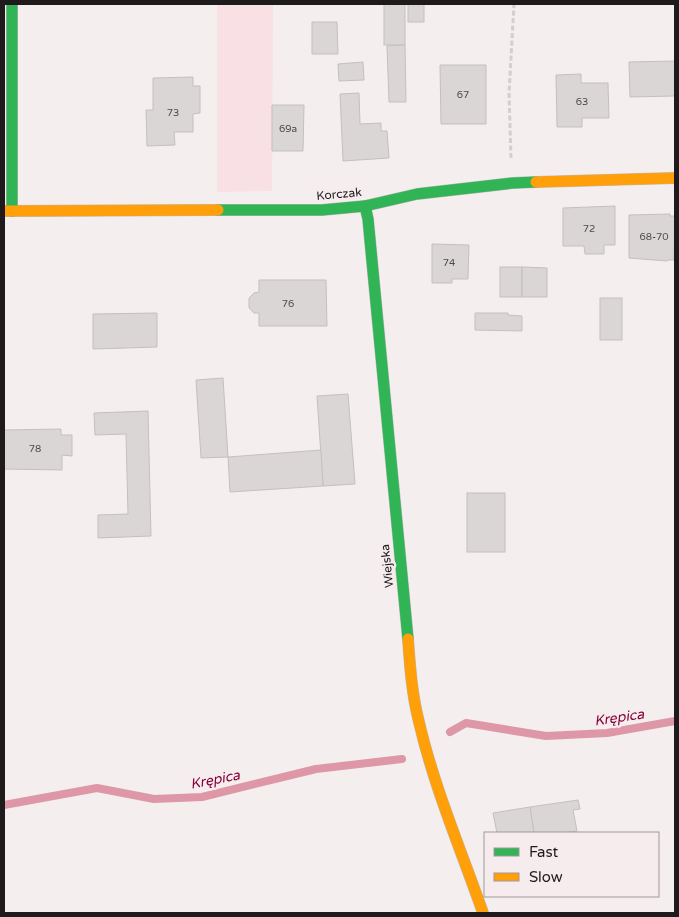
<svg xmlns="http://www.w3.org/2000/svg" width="679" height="917" viewBox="0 0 679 917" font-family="'Varela Round',sans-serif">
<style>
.green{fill:#f8e0e4}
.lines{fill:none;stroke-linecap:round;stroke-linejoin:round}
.stream{stroke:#de97a7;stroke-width:8}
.building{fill:#dad6d6;stroke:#c4bfc0}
.fast-casing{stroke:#bfbabb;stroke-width:12}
.slow-casing{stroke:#bfbabb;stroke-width:12}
.path{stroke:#d1cfcf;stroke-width:3;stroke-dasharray:5 2.5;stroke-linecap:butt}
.fast{stroke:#30b455;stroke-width:11}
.slow{stroke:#ff9f0a;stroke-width:11}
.labels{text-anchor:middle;stroke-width:5;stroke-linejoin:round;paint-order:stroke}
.number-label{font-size:10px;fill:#4f4b4c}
.street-label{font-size:12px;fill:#1f1b1c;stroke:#f6ecee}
.water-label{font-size:14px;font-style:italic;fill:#840338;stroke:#f6ecee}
</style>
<rect width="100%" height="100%" fill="#f4eeef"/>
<!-- green -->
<path class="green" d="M217,4H273L272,191L217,192Z"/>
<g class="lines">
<!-- stream -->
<g class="stream">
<path d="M450,732L466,723L546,736L607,733L675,721"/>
<path d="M4,805L97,788L154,799L202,797L316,769L402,759"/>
</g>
</g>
<!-- building -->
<g class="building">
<rect x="384" y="4" width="21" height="41"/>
<rect x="408" y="4" width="16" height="18"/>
<path d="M312,22H337L338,54H312Z"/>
<path d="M405,45L406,102H389L387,46Z"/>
<path d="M675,61V96L630,97L629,62Z"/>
<path d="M363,62L364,80L339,81L338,64Z"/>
<path d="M440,65H486V124H441Z"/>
<path d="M581,74V83H608L609,118H582V127H557L556,75Z"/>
<path d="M193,77V86H200V113L193,114V132H174L175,145L147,146L146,110H153V78Z"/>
<path d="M359,93L360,124L381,123V131H387L389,158L343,161L340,94Z"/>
<path d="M272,105H304L303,151H272Z"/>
<path d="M615,206V245H604V254H585L584,246H563V208Z"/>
<path d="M670,214V216H675L674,260H668L667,261L629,258V215Z"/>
<path d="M432,244L469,245L468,279H452V283H432Z"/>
<rect x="500" y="267" width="22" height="30"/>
<path d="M522,267L547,268V297H522Z"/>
<path d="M259,280H326L327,326H259V313H254L249,308V298L254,293L259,292Z"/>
<rect x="600" y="298" width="22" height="42"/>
<path d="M157,313V347L93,349V314Z"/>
<path d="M475,313H508V315L522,316V331L475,330Z"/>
<path d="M223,378L228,457L201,458L196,380Z"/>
<path d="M348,394L355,484L323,486L317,396Z"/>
<path d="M148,411L151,536L98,538V515L128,514L126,434L95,435L94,413Z"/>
<path d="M61,429V435H72V456L62,455V470L4,469V430Z"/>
<path d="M321,450L323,486L230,492L228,457Z"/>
<rect x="467" y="493" width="38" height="59"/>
<path d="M578,800L580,809L573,810L577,831L561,833H534L530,807Z"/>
<path d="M530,807L534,833H497L493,813Z"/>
</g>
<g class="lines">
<defs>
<g id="fast">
<path d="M12,4V211"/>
<path d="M365,206L368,219L408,639"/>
<path d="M218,210H322L365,206L417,194L513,183L536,182"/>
</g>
<g id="slow">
<path d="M536,182L675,178"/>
<path d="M4,211L218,210"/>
<path d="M408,639C410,667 412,695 419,722C434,787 461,850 483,913"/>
</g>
</defs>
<!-- fast casing -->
<use href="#fast" class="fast-casing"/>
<!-- slow casing -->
<use href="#slow" class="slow-casing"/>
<!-- path -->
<path class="path" d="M511,158L509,94L514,4"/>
<!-- fast -->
<use href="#fast" class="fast"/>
<!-- slow -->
<use href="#slow" class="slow"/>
</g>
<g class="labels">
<!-- number labels -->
<g class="number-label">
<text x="463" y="98">67</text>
<text x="582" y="105">63</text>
<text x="173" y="116">73</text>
<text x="288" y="132">69a</text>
<text x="589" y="232">72</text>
<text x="654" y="240">68-70</text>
<text x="449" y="266">74</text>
<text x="288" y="307">76</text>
<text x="35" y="452">78</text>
</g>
<!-- street labels -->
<g class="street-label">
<text transform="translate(339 194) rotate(-5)" y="4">Korczak</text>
<text transform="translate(387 566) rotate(-96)" y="4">Wiejska</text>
</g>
<!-- water labels -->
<g class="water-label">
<text transform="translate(619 717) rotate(-8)" y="5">Krępica</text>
<text transform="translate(215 779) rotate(-11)" y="5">Krępica</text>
</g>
</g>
<!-- border -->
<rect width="679" height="917" fill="none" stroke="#1f1b1c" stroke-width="10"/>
<!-- legend -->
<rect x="484" y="832" width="175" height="65" fill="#f6ecee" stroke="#a0989a"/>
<rect x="494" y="848" width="25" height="8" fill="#30b455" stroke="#a0989a"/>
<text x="529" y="857" font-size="15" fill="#1f1b1c">Fast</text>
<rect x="494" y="873" width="25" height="8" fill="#ff9f0a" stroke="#a0989a"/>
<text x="529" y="882" font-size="15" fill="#1f1b1c">Slow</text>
</svg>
